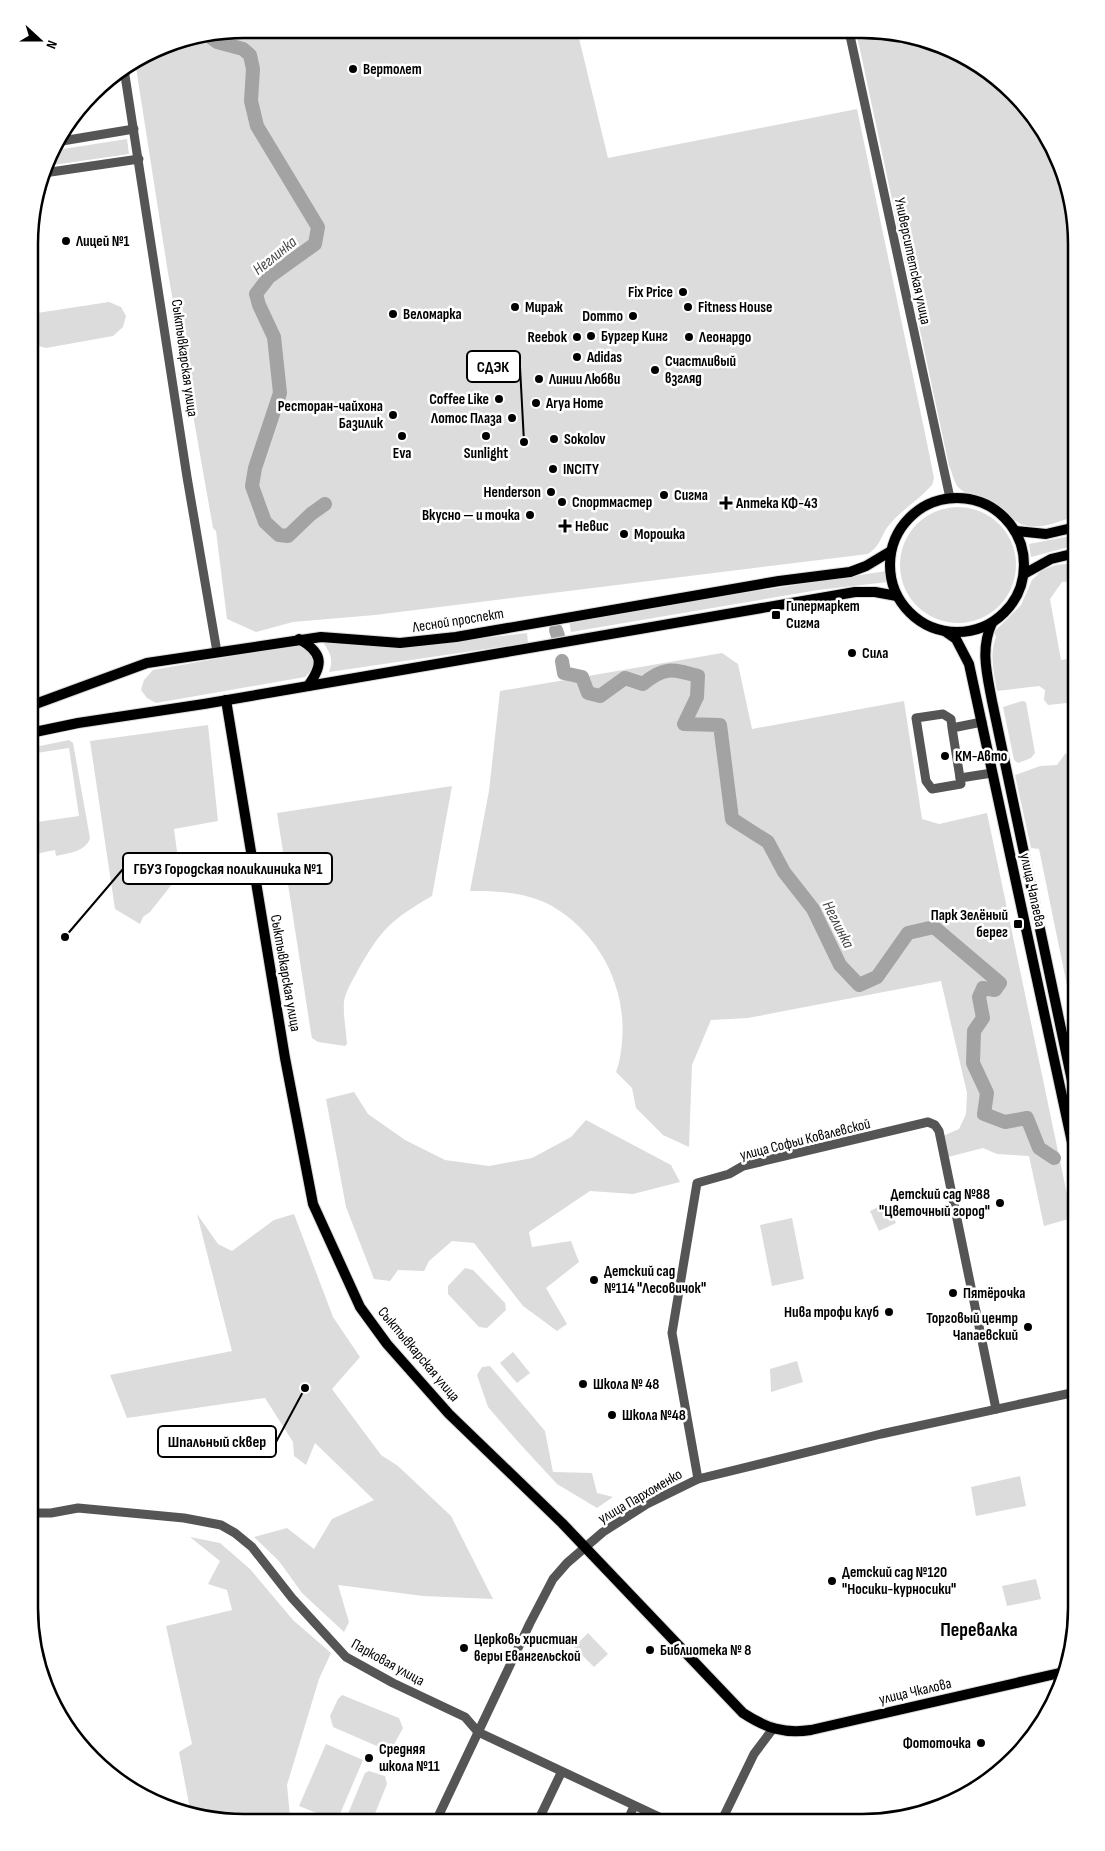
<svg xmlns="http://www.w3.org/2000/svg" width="1105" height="1851" viewBox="0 0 1105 1851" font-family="'Sofia Sans Condensed',sans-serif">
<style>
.green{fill:#dcdcdc}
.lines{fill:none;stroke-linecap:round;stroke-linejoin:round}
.river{stroke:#a3a3a3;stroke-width:14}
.major-casing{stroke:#dbdbdb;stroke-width:12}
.minor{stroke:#555;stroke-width:9}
.major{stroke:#000;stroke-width:10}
.poi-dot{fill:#000;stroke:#fff;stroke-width:2}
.labels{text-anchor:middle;stroke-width:5;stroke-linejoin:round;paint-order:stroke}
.poi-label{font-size:15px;font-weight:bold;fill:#000;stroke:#fff;text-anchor:start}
.street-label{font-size:15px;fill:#000;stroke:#fff}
.water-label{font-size:16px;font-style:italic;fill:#444;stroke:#fff}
.district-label{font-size:20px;font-weight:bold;fill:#000;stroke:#fff}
.rim{fill:none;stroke:#000;stroke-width:2.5}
.leader{fill:none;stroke:#000;stroke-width:2}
.callout-dot{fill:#000;stroke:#fff;stroke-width:2}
.callout{fill:#fff;stroke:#000;stroke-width:2}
.callout-label{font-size:16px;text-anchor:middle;font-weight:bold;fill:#000}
</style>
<rect width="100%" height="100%" fill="#fff"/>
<!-- green -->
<g class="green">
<path d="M244,29L577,30L608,158L857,109L927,443L934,478L932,485C918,501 899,511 886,529C880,539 879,547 868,554L375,615L293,622L256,632L227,619L216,531L213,528L168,273L135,61L162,45Z"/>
<path d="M856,31H890L944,45L992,73L1032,113L1060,162L1076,244V516C1060,521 1041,530 1024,525C1015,523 999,507 989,501C979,495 967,497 958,487C954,482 952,472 949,466Z"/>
<path d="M127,139L129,154L46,166L50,151Z"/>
<path d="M109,302L121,307L126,316L123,327L113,336L46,348L35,345C27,334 29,323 37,313Z"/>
<circle cx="958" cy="565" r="58"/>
<path d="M1076,535V545L1031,557L1029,544Z"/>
<path d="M1076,563V581L1062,582L1050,599L1061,660L1076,658V702L1048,705L1044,700L1045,690L1039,686L997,691C994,672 989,655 996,637L994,632L1021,605L1032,580L1042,570L1056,565Z"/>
<path d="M886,571L888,582L818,590L571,632L569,620Z"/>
<path d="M527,633L528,643L329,672C334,659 330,653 323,642L403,647Z"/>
<path d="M300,644L313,649L315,666L305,677L156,703L147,698L141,690L144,680L153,670Z"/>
<path d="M722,653L738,664L752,729L904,701L922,819L939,824L987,813L1072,1218L1044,1226L1029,1156L997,1154L983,1148L948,1157L943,1136L959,1129L966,1114L967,1093L941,981L748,1018L711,1020L692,1065L689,1147L663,1135L636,1108L632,1088L616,1072C620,1062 621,1052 622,1042C627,988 600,934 552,906C527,892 498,891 470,891L489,791L500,691Z"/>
<path d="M1022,701L1026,702L1035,753L1031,758L1018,763L1014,760L1003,707Z"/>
<path d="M208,725L218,821L174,829L180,874L150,912L143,917L140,924L115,909L90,741Z"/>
<path d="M69,740L73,743L90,838C86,852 68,853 56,856L55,850L30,855V823L79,816L69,748L30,754V748Z"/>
<path d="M1076,751V1009L1072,1010L1039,849L1031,848L1015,775L1040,766L1057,765L1065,754Z"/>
<path d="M452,786L432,896C391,920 382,928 358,970C353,980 346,990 344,1001C343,1015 346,1030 347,1044L345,1046L318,1042L312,1038L311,1033L277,813Z"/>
<path d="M354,1092L368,1114L405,1140L445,1160L489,1166L532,1158L571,1137L586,1120L671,1165L680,1182L633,1194L590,1191L529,1232L532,1247L571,1241L579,1262L546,1288L567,1324L557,1331L523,1306L474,1243L452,1241L429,1261L424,1271L398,1270L390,1281L374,1279L346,1207L326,1099Z"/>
<path d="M887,1203L896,1223L879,1231L870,1211Z"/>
<path d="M197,1214L218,1244L232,1251L274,1220L294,1214L333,1317L360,1357L332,1389L381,1455L398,1466L451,1516L493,1599L423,1596L338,1585L349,1622L344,1632L302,1593L279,1561L254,1537L287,1528L314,1549L332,1519L374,1500L315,1443L306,1465L294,1456L293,1442L265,1398L127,1418L110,1375L232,1351Z"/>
<path d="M792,1218L804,1279L772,1286L760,1225Z"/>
<path d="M465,1268L473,1270L505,1303L506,1310L487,1328L479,1327L448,1294V1286Z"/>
<path d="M513,1352L530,1373L517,1383L500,1363Z"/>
<path d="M797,1361L803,1382L771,1392L770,1369Z"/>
<path d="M490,1366L545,1431L553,1472L592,1473L597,1493L613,1497L597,1508L557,1484L520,1444L488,1407L477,1375L482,1367Z"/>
<path d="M1020,1476L1026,1506L976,1516L971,1487Z"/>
<path d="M190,1537L220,1543L250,1569L293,1620L331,1653L319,1679L287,1785L290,1817L296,1821L216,1820L191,1814L179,1752L192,1744L166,1626L232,1610L227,1590L208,1584L220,1561Z"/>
<path d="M1036,1579L1041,1599L1007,1606L1002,1586Z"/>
<path d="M588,1633L608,1654L594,1667L574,1647Z"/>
<path d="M342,1695L399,1718L403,1728L392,1748L386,1750L333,1727L330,1716L338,1699Z"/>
<path d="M326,1744L363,1760L337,1821L299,1806Z"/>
<path d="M369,1771L385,1776L387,1784L372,1821H345L365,1773Z"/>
</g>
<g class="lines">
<!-- river -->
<g class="river">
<path d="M209,36L217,42L243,49L250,55L253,69L251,101L257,126L318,227L315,244L269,277L256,294L259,305L274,337L280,393L255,468L252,486L265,522L279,535L288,536L311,514L325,504"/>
<path d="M556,630L558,636"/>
<path d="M562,661L564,673L582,677L588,693L600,696L625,678L643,684C664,666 673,669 698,676L697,697L684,724L720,725L732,819L768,842L784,872L813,909L840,965L859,985L877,977L908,933L934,927L1000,983L995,990L983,988L979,997L983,1018L974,1031L973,1063L987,1093L984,1114L1005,1122L1027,1118L1039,1148L1054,1158"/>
</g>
<defs>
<g id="major">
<circle cx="957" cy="565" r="67"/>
<path d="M1015,531L1046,534L1076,527"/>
<path d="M1024,574L1051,559L1076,553"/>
<path d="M992,623C980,649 987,674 992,701L1076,1100"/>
<path d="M946,632L956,639L969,664L1076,1161"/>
<path d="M299,639C323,653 324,664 308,686"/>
<path d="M226,700L285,1058L313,1204L360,1307L387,1344L449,1414L562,1523L743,1713C766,1728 784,1734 811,1730L1064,1672"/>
<path d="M30,706L147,663L321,637L400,643L456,637L779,581L850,572L866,566L891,551"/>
<path d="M30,733L78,723L204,704L855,592H875L897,596"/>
</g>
</defs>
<!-- major casing -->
<use href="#major" class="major-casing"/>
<!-- minor -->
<g class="minor">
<path d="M849,31L950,498"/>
<path d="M124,69L187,477L217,652"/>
<path d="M56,142L134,129"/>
<path d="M44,173L139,159"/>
<path d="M952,728L951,719L943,714L916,718L926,781L932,789L961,784L952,728L982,722"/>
<path d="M960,778L992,773"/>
<path d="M698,1479L672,1333L697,1183L729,1174L743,1166L928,1122L935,1125L939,1131L996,1409"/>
<path d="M29,1510L34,1513H51L78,1508L184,1518L221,1525L235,1533L252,1547L292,1598L346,1657L393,1683L465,1717L478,1732L670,1822"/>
<path d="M436,1821L530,1623L553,1579L567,1563L603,1532L647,1504L698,1479L881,1434L1076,1392"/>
<path d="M538,1821L561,1773"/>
<path d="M627,1822L634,1806"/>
<path d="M721,1822L754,1754L772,1730"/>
</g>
<!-- major -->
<use href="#major" class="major"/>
</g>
<!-- markers -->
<g class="poi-dot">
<circle cx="353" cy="69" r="5"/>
<circle cx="66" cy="241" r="5"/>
<circle cx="683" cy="292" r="5"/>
<circle cx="515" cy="307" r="5"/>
<circle cx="688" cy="307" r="5"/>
<circle cx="393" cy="314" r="5"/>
<circle cx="633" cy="316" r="5"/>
<circle cx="591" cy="336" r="5"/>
<circle cx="577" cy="337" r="5"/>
<circle cx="689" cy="337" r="5"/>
<circle cx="577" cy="357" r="5"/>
<circle cx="655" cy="370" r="5"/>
<circle cx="539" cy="379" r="5"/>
<circle cx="499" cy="399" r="5"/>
<circle cx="536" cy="403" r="5"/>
<circle cx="393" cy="415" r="5"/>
<circle cx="512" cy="418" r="5"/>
<circle cx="402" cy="436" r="5"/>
<circle cx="486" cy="436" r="5"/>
<circle cx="554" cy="439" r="5"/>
<circle cx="553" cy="469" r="5"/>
<circle cx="551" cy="492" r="5"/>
<circle cx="664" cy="495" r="5"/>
<circle cx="562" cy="502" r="5"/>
<path d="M723.5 495.5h5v5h5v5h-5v5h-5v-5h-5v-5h5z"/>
<circle cx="530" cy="515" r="5"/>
<path d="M562.5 518.5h5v5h5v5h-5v5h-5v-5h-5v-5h5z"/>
<circle cx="624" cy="534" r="5"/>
<rect x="771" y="610" width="10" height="10" rx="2.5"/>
<circle cx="852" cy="653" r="5"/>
<circle cx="945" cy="756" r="5"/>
<rect x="1013" y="919" width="10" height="10" rx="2.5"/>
<circle cx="1000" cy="1203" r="5"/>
<circle cx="594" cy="1280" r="5"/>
<circle cx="953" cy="1293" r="5"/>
<circle cx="889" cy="1312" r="5"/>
<circle cx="1028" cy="1327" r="5"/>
<circle cx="583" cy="1384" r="5"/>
<circle cx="612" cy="1415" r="5"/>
<circle cx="832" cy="1581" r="5"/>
<circle cx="464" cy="1648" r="5"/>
<circle cx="650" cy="1650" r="5"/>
<circle cx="981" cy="1743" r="5"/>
<circle cx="369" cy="1758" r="5"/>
</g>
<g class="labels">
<!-- poi labels -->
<g class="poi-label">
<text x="363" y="74">Вертолет</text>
<text x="76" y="246">Лицей №1</text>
<text x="673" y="297" text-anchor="end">Fix Price</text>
<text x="525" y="312">Мираж</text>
<text x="698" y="312">Fitness House</text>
<text x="403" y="319">Веломарка</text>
<text x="623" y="321" text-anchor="end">Dommo</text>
<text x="601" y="341">Бургер Кинг</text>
<text x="567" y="342" text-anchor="end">Reebok</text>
<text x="699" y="342">Леонардо</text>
<text x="587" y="362">Adidas</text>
<text x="665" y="366">Счастливый<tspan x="665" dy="17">взгляд</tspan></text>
<text x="549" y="384">Линии Любви</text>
<text x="489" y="404" text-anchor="end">Coffee Like</text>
<text x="546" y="408">Arya Home</text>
<text x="383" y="411" text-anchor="end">Ресторан-чайхона<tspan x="383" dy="17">Базилик</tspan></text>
<text x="502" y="423" text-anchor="end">Лотос Плаза</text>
<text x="564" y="444">Sokolov</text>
<text x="402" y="458" text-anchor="middle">Eva</text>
<text x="486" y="458" text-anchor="middle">Sunlight</text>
<text x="563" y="474">INCITY</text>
<text x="541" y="497" text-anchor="end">Henderson</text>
<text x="674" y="500">Сигма</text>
<text x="572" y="507">Спортмастер</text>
<text x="736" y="508">Аптека КФ-43</text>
<text x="520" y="520" text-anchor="end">Вкусно — и точка</text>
<text x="575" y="531">Невис</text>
<text x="634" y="539">Морошка</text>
<text x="786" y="611">Гипермаркет<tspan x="786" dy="17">Сигма</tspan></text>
<text x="862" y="658">Сила</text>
<text x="955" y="761">КМ-Авто</text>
<text x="1008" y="920" text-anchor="end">Парк Зелёный<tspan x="1008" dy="17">берег</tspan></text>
<text x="990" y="1199" text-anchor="end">Детский сад №88<tspan x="990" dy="17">"Цветочный город"</tspan></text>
<text x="604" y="1276">Детский сад<tspan x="604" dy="17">№114 "Лесовичок"</tspan></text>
<text x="963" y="1298">Пятёрочка</text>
<text x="879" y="1317" text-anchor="end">Нива трофи клуб</text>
<text x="1018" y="1323" text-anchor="end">Торговый центр<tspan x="1018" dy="17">Чапаевский</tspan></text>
<text x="593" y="1389">Школа № 48</text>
<text x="622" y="1420">Школа №48</text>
<text x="842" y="1577">Детский сад №120<tspan x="842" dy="17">"Носики-курносики"</tspan></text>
<text x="474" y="1644">Церковь христиан<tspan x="474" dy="17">веры Евангельской</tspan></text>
<text x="660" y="1655">Библиотека № 8</text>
<text x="971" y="1748" text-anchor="end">Фототочка</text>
<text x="379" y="1754">Средняя<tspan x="379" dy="17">школа №11</tspan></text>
</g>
<!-- street labels -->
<g class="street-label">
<text transform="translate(913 261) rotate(78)" y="5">Университетская улица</text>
<text transform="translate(185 358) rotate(82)" y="5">Сыктывкарская улица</text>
<text transform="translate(458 620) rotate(-9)" y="5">Лесной проспект</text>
<text transform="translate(1033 890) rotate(78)" y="5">улица Чапаева</text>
<text transform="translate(286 973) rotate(80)" y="5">Сыктывкарская улица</text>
<text transform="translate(805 1139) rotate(-14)" y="5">улица Софьи Ковалевской</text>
<text transform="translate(419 1354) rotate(50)" y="5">Сыктывкарская улица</text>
<text transform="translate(640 1496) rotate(-30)" y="5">улица Пархоменко</text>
<text transform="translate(388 1662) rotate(29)" y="5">Парковая улица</text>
<text transform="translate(915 1691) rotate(-13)" y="5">улица Чкалова</text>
</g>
<!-- water labels -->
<g class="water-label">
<text transform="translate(274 255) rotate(-39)" y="6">Неглинка</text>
<text transform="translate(839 924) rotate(63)" y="6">Неглинка</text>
</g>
<!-- district labels -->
<g class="district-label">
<text x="979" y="1636">Перевалка</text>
</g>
</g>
<!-- crop -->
<path d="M0 0H1105V1851H0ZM244 38H862A206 206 0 0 1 1068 244V1608A206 206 0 0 1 862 1814H244A206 206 0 0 1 38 1608V244A206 206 0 0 1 244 38Z" fill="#fff" fill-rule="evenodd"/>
<path class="rim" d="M244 38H862A206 206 0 0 1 1068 244V1608A206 206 0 0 1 862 1814H244A206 206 0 0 1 38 1608V244A206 206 0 0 1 244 38Z"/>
<!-- callouts -->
<path class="leader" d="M524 442L520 367M65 937L123 869M305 1388L276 1442"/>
<g class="callout-dot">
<circle cx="524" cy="442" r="5"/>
<circle cx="65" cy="937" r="5"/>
<circle cx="305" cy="1388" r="5"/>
</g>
<g class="callout">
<rect x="467" y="351" width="53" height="31" rx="5"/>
<rect x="123" y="853" width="209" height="31" rx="5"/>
<rect x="158" y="1426" width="118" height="31" rx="5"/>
</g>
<g class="callout-label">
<text x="493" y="372">СДЭК</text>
<text x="228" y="874">ГБУЗ Городская поликлиника №1</text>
<text x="217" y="1447">Шпальный сквер</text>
</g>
<!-- north arrow -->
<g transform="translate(40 40) rotate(111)" stroke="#ffffff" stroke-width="4" paint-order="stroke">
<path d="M0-4L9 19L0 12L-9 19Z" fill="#000000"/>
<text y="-8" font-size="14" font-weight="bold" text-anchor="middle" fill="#000000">N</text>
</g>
</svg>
